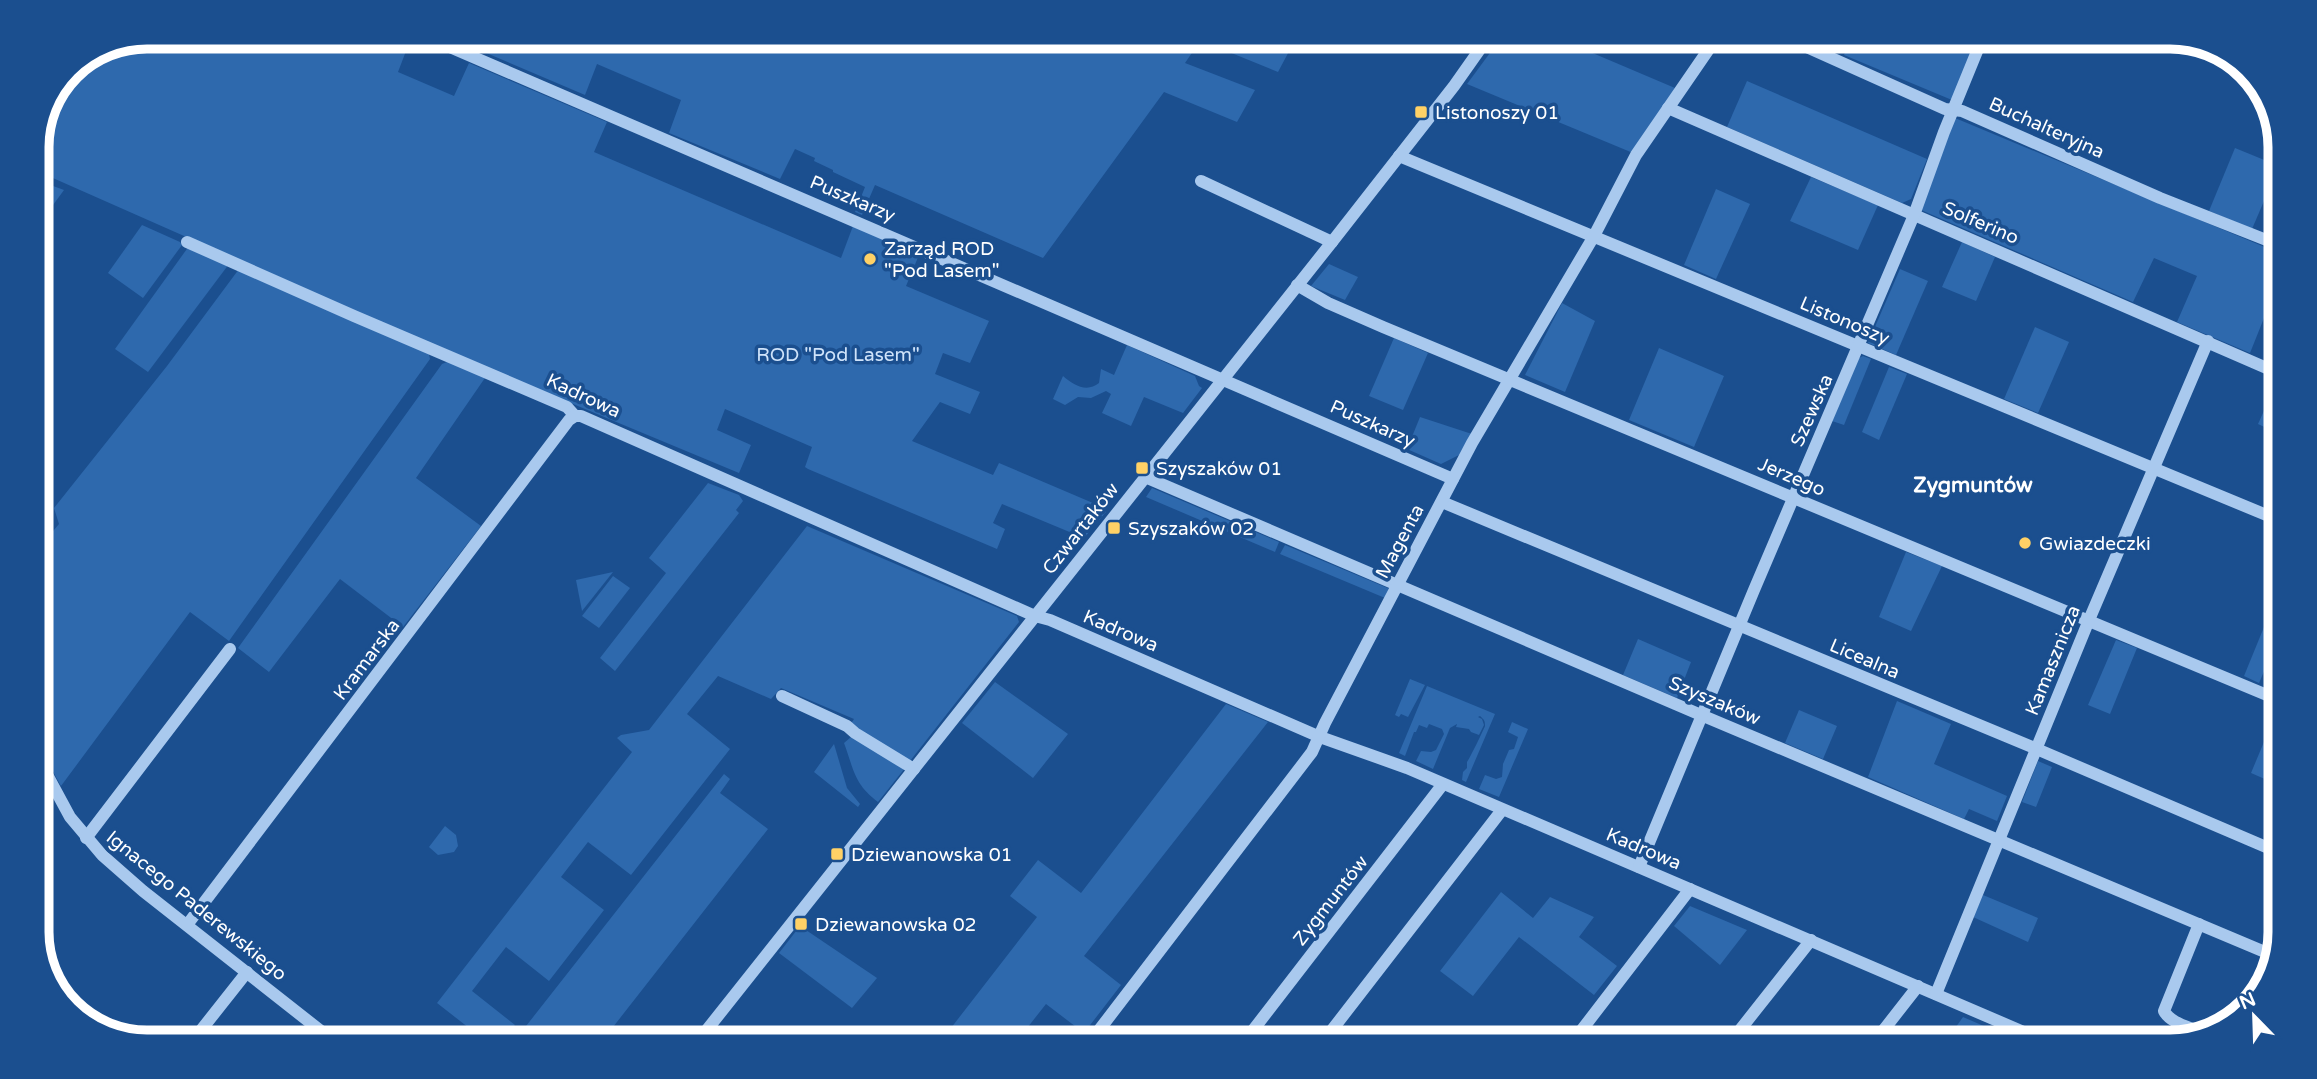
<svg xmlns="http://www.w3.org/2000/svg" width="2317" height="1079" viewBox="0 0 2317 1079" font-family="'Varela Round',sans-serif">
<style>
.green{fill:#2e69ad}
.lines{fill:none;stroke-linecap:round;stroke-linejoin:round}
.minor{stroke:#a9c9ee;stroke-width:12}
.poi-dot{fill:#ffd166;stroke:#1b4f8f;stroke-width:2.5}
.labels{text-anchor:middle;stroke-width:7;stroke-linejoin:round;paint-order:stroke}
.poi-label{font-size:19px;fill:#fff;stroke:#1b4f8f;text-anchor:start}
.street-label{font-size:19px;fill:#fff;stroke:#1b4f8f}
.park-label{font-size:19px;fill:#cfe3fa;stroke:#1b4f8f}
.neighbourhood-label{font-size:21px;font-weight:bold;fill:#fff;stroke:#1b4f8f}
.rim{fill:none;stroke:#fff;stroke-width:9}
</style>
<rect width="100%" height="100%" fill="#1b4f8f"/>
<!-- green -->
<g class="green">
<path d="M147,37L411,38L398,72L454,96L469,63L607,122L594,152L841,258L853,226L919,255L906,286L989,321L970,363L943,353L935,374L980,392L970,414L940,402L912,441L993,475L999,463L1100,506L1106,512L1084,538L1002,504L993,523L1005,529L997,549L808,469L805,467L812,447L725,409L717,430L751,445L739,473L573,404L571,407L37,171V140L69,69Z"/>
<path d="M451,38L1200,41L1185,63L1255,90L1237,122L1164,92L1043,258L875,185L862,215L855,212L865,187L833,172V170L814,161L815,158L795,149L780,179L669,133L681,100L597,64L585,95Z"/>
<path d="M1202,41L1294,42L1278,72Z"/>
<path d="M1498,42L1569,43L1675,88L1633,153L1467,84Z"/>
<path d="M1849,44H1975L1952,100L1844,55Z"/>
<path d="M1747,81L1927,159L1911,199L1902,203L1727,127Z"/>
<path d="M1955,118L2279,253L2278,312L2268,308L2250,353L2177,322L2197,276L2154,258L2133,302L1921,210Z"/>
<path d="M2235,148L2279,166L2252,229L2209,211Z"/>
<path d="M1811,177L1878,205L1858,250L1790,221Z"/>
<path d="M37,180L64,190L37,227Z"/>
<path d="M1716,189L1750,204L1716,279L1684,265Z"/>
<path d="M142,225L180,242L182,245L143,298L108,273Z"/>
<path d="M1962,242L1995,257L1976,301L1942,287Z"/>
<path d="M189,246L229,264L148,372L115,349Z"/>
<path d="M1329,264L1358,277L1345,300L1311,286Z"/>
<path d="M239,269L428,350L430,359L229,641L190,612L61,786L37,743V550L59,524L54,508L167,366Z"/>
<path d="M1900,269L1928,281L1896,355L1868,343Z"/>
<path d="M1562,303L1595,321L1565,392L1525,375Z"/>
<path d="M2035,327L2069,342L2038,413L2004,399Z"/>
<path d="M1394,338L1428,353L1403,410L1369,396Z"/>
<path d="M1127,345L1195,376L1199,386L1202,388L1183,413L1144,397L1131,426L1102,413L1111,394L1106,391L1091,398L1078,397L1065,405L1053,399L1063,376C1073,385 1087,393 1099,383L1101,369L1114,375Z"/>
<path d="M1659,348L1724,376L1694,447L1629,420Z"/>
<path d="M1863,356L1871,359L1844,425L1832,421L1859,358Z"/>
<path d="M452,360L487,375L416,478L481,526L403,627L340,579L269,672L238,648L442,364Z"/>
<path d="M1889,367L1907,374L1879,440L1862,432Z"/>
<path d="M2278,380L2277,433L2258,424Z"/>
<path d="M1420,417L1472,434L1459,455L1441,464L1407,449Z"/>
<path d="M708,483L739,495L743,501L736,510L739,513L615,671L600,658L666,573L649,558Z"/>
<path d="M1152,488L1279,542L1275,552L1146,497Z"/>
<path d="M807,526L1017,616L1019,622L910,761L850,725L854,719L781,688L771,699L718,676L687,714L730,749L631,875L588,842L561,877L604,910L549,981L506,947L472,991L515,1025L506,1035H478L437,1003L632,752L617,738L621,735L649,730Z"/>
<path d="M1285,545L1390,589L1385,598L1280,554Z"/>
<path d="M1906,552L1942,566L1911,631L1879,617Z"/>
<path d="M613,572L582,611L576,580Z"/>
<path d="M613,576L630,588L599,628L582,616Z"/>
<path d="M2273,605L2275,606V646L2259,683L2244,676Z"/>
<path d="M1638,639L1691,662L1677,698L1623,675Z"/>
<path d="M2116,640L2137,648L2110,714L2088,705Z"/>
<path d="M1410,679L1425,685L1408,717L1401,714L1399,717L1395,715Z"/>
<path d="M995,682L1068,734L1033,778L962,723Z"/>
<path d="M1427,686L1495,714L1466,782L1462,780L1463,772L1467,768V762C1469,760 1484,729 1485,726C1485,720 1484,720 1480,716L1478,717L1482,719L1484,725L1479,735L1471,732L1469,729L1456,727L1457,724L1450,728L1433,769L1416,761L1421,751L1431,752L1436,750L1444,734L1442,729L1429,724L1427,728L1419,725L1416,732H1414L1405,756L1399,753Z"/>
<path d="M1897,701L1951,724L1934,764L2007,796L1997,821L1969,809L1964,819L1868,777Z"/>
<path d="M1226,704L1268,722L1084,956L1121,985L1084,1033L1046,1004L1020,1037H944L1037,917L1010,896L1038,860L1081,893Z"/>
<path d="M1799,710L1837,726L1823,759L1785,743Z"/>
<path d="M2274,718V783L2251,773Z"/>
<path d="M1512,722L1528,729L1499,797L1479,789L1485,775L1496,779L1502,777L1503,764L1509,750L1514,749L1518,737L1508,732Z"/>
<path d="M851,737L905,768L878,802C854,784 854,770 844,743Z"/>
<path d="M834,744L847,788L860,804L858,807L814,772Z"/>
<path d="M2038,761L2052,767L2036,807L2022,802Z"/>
<path d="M724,774L730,779L720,793L768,829L606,1036H576L568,1029L563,1036L519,1035Z"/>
<path d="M445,826L456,835L458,846L454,852L438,855L429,847Z"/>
<path d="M1501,892L1533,918L1550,897L1594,917L1579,937L1617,966L1594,995L1519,937L1473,996L1440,971Z"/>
<path d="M1983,895L2038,918L2028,942L1973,917Z"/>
<path d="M1690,906L1747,930L1720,965L1674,926Z"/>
<path d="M800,926L877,978L852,1008L779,953Z"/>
<path d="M1963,1017L1993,1030L1984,1041H1946Z"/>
</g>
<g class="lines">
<!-- minor -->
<g class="minor">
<path d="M429,38L1453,479"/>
<path d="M1800,44L1945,109L1962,111L2160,198L2279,245"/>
<path d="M2197,45L2228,58"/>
<path d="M1668,108L2278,373"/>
<path d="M1399,156L2276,519"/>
<path d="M1201,181L1332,242"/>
<path d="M187,242L354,316L567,407L575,416H581L1035,616L1050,620L1320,737L1407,768L2047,1042"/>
<path d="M1297,285L1328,303L1383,327L2274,698"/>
<path d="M1145,477L1701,715L2272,955"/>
<path d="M1442,502L2032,747L2273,850"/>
<path d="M782,696L847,726L855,733L914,769"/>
<path d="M37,756L70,817L102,855L143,891L326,1035"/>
<path d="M86,838L230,649"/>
<path d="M1639,867L1754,590L1914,215L1944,132L1980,44"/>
<path d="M2199,924L2164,1011C2170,1023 2190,1027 2202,1033"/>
<path d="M187,925L569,420L575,416"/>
<path d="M1936,994L2089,620L2208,341"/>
<path d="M198,1034L247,972"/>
<path d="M702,1036L1332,242L1454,86L1485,42"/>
<path d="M1093,1038L1312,752L1325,723L1472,443L1594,236L1636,155L1713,43"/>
<path d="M1247,1038L1443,784"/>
<path d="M1325,1039L1502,810"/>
<path d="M1574,1040L1690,889"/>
<path d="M1732,1040L1811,940"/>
<path d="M1875,1041L1918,986"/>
</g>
</g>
<!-- markers -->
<g class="poi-dot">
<rect x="1414" y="105" width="14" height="14" rx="3.5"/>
<circle cx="870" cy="259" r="7"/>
<rect x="1135" y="461" width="14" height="14" rx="3.5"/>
<rect x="1107" y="521" width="14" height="14" rx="3.5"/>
<circle cx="2025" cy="543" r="7"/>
<rect x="830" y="847" width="14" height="14" rx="3.5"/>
<rect x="794" y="917" width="14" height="14" rx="3.5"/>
</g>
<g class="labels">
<!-- poi labels -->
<g class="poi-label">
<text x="1435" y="119">Listonoszy 01</text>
<text x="884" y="255">Zarząd ROD<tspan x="884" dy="22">"Pod Lasem"</tspan></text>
<text x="1156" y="475">Szyszaków 01</text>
<text x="1128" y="535">Szyszaków 02</text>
<text x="2039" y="550">Gwiazdeczki</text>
<text x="851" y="861">Dziewanowska 01</text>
<text x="815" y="931">Dziewanowska 02</text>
</g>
<!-- street labels -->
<g class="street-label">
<text transform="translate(2047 127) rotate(24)" y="7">Buchalteryjna</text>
<text transform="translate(853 198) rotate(23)" y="7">Puszkarzy</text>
<text transform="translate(1981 222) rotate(23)" y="7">Solferino</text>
<text transform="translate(1845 320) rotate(23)" y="7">Listonoszy</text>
<text transform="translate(584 395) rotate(25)" y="7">Kadrowa</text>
<text transform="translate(1811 410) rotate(-66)" y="7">Szewska</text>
<text transform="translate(1373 423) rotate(24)" y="7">Puszkarzy</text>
<text transform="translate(1792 476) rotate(23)" y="7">Jerzego</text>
<text transform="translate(1080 528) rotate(-52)" y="7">Czwartaków</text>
<text transform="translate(1399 541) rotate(-62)" y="7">Magenta</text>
<text transform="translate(1121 630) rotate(23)" y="7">Kadrowa</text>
<text transform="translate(1865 658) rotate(23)" y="7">Licealna</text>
<text transform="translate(366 659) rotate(-53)" y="7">Kramarska</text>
<text transform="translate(2052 660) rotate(-68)" y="7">Kamasznicza</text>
<text transform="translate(1715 700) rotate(23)" y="7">Szyszaków</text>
<text transform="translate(1644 848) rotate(23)" y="7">Kadrowa</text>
<text transform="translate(1330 900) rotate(-52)" y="7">Zygmuntów</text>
<text transform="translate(197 905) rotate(39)" y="7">Ignacego Paderewskiego</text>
</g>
<!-- park labels -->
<g class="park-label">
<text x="838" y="361">ROD "Pod Lasem"</text>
</g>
<!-- neighbourhood labels -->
<g class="neighbourhood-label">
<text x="1973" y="492">Zygmuntów</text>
</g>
</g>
<!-- crop -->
<path d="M0 0H2317V1079H0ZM147 49H2170A98 98 0 0 1 2268 147V932A98 98 0 0 1 2170 1030H147A98 98 0 0 1 49 932V147A98 98 0 0 1 147 49Z" fill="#1b4f8f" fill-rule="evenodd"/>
<path class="rim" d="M147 49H2170A98 98 0 0 1 2268 147V932A98 98 0 0 1 2170 1030H147A98 98 0 0 1 49 932V147A98 98 0 0 1 147 49Z"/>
<!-- north arrow -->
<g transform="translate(2254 1016) rotate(337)" stroke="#1b4f8f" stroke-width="5" paint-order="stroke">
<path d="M0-5L12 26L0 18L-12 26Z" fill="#ffffff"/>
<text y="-10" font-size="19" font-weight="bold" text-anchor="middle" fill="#ffffff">N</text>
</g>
</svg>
